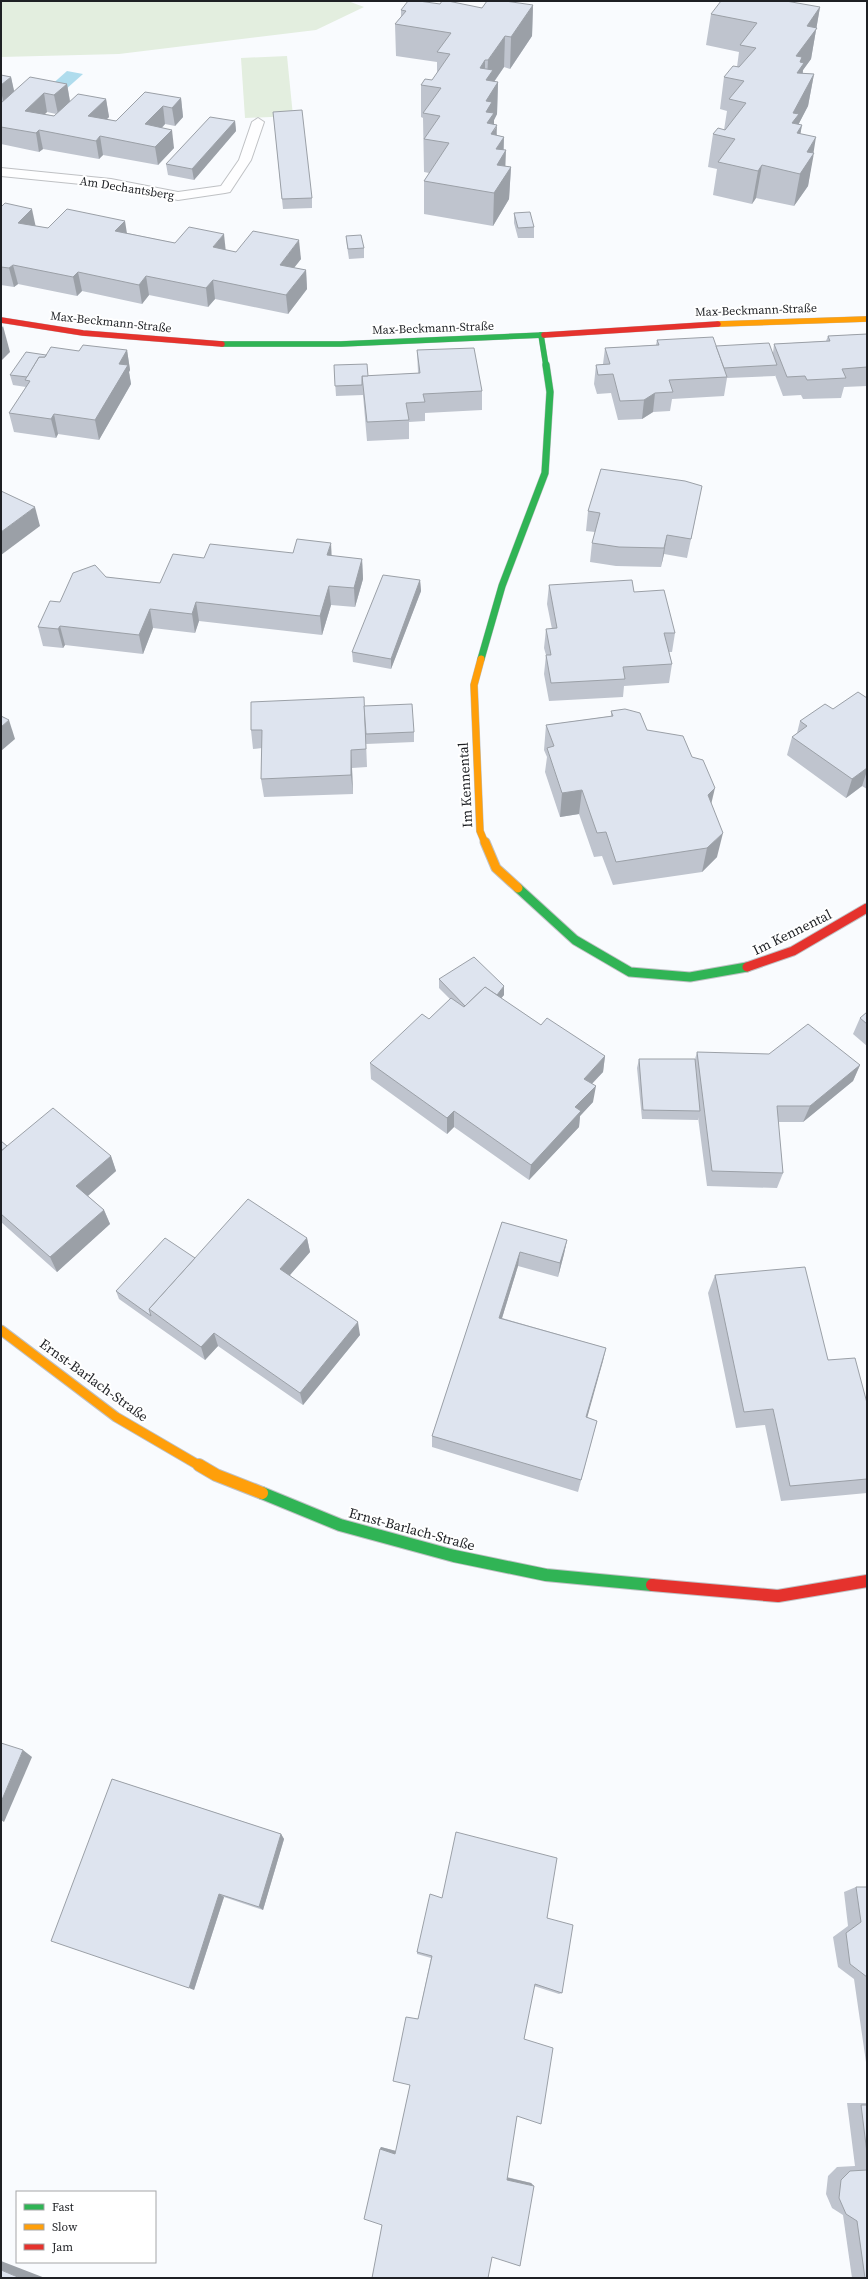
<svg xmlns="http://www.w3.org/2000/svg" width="868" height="2279" viewBox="0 0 868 2279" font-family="'Source Serif 4',serif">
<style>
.green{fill:#e3eedf}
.water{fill:#afdced}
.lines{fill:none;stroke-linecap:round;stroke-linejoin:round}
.street-casing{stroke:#bfc1c4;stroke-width:2}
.fast-far3-casing{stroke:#bfc1c4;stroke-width:6}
.fast-far2-casing{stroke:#bfc1c4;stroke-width:8}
.fast-far1-casing{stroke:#bfc1c4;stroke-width:11}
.fast-casing{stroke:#bfc1c4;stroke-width:14}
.slow-far3-casing{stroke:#bfc1c4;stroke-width:6}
.slow-far2-casing{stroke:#bfc1c4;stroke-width:8}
.slow-far1-casing{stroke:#bfc1c4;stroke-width:11}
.slow-casing{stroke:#bfc1c4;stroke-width:14}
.jam-far2-casing{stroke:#bfc1c4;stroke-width:6}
.jam-far1-casing{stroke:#bfc1c4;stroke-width:11}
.jam-casing{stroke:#bfc1c4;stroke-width:14}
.street{fill:#fefeff;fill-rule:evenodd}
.fast-far3{stroke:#30b455;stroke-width:5.5}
.fast-far2{stroke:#30b455;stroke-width:7}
.fast-far1{stroke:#30b455;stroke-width:9}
.fast{stroke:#30b455;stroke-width:12}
.slow-far3{stroke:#ff9f0a;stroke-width:5.5}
.slow-far2{stroke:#ff9f0a;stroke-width:7}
.slow-far1{stroke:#ff9f0a;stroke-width:9}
.slow{stroke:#ff9f0a;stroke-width:12}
.jam-far2{stroke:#e5322d;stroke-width:5.5}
.jam-far1{stroke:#e5322d;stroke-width:9}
.jam{stroke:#e5322d;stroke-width:12}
.wall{fill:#bfc4ce;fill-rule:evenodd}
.shaded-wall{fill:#9ba0a7}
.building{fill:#dee4ef;stroke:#9ba0a7}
.labels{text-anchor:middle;stroke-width:4;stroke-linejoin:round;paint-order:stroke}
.far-street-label{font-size:12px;fill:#1e2024;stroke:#fff}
.street-label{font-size:14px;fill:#1e2024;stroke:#fff}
</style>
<rect width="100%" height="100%" fill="#f9fbfe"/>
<!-- green -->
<g class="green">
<path d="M1,1H348L364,7L316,30L119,54L1,57Z"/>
<path d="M287,56L293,116L245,118L241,58Z"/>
</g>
<!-- water -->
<path class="water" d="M67,71L83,74L65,90L49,87Z"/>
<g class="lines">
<defs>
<path id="street" d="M258,118L264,122L251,160L230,192L225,193L178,200L111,187L1,176V168L111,179L178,192L221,186L239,160L252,122Z"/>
<g id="fast-far3">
<path d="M541,335L546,366"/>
<path d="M222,344H341L544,335"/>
</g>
<path id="fast-far2" d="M481,659L502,586L545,473L550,392L546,365"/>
<path id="fast-far1" d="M518,888L575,940L630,972L690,977L747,967"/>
<path id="fast" d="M262,1493L340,1525L454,1556L546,1575L652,1585"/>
<path id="slow-far3" d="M718,324L867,319"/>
<path id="slow-far2" d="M481,659L474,685L480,831L485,843"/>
<g id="slow-far1">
<path d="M485,842L496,868L518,888"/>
<path d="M1,1330L116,1417L200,1466"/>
</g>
<path id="slow" d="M199,1465L216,1475L262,1493"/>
<g id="jam-far2">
<path d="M1,320L83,333L222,344"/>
<path d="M544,335L718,324"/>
</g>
<path id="jam-far1" d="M747,967L793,951L867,908"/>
<path id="jam" d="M652,1585L778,1596L867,1581"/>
</defs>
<!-- street casing -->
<use href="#street" class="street-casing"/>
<!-- fast-far3 casing -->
<use href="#fast-far3" class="fast-far3-casing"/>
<!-- fast-far2 casing -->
<use href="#fast-far2" class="fast-far2-casing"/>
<!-- fast-far1 casing -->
<use href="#fast-far1" class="fast-far1-casing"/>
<!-- fast casing -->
<use href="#fast" class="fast-casing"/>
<!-- slow-far3 casing -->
<use href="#slow-far3" class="slow-far3-casing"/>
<!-- slow-far2 casing -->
<use href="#slow-far2" class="slow-far2-casing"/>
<!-- slow-far1 casing -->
<use href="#slow-far1" class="slow-far1-casing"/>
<!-- slow casing -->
<use href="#slow" class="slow-casing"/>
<!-- jam-far2 casing -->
<use href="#jam-far2" class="jam-far2-casing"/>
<!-- jam-far1 casing -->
<use href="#jam-far1" class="jam-far1-casing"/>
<!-- jam casing -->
<use href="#jam" class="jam-casing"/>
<!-- street -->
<use href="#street" class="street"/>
<!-- fast-far3 -->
<use href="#fast-far3" class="fast-far3"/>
<!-- fast-far2 -->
<use href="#fast-far2" class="fast-far2"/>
<!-- fast-far1 -->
<use href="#fast-far1" class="fast-far1"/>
<!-- fast -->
<use href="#fast" class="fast"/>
<!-- slow-far3 -->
<use href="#slow-far3" class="slow-far3"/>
<!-- slow-far2 -->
<use href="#slow-far2" class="slow-far2"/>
<!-- slow-far1 -->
<use href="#slow-far1" class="slow-far1"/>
<!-- slow -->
<use href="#slow" class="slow"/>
<!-- jam-far2 -->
<use href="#jam-far2" class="jam-far2"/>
<!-- jam-far1 -->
<use href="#jam-far1" class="jam-far1"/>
<!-- jam -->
<use href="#jam" class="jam"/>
</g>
<!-- wall -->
<g class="wall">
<path d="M440,4L482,8L533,5L532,36L510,69L504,67L494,82H498L497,114L494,120V125L497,135L504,137V150L505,166L511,167L509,199L493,226L424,214V181L429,173L424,172L423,118L421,117V85L432,80L437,74V62L396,56L395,24L401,17V10Z"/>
<path d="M820,7L811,59L803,70V73L814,74L808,106L798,125H802L800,134L813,153L808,186L794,206L756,198L752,204L713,195L717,169L708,167L713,134L724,130L727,111L720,109L724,77L737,67L739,52L706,45L711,14Z"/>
<path d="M1,75L11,77L14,92L67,84L70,101L106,99L109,117L107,119L116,121L181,98L183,117L175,126L165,124L162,128L174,148L158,165L103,155L99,159L43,149L39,152L1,144ZM47,112L56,114L54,116L45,114Z"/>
<path d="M273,112L312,198V208L283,209Z"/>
<path d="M235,121L236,131L194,180L168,175L166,164Z"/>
<path d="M1,207L36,226L48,228L127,233L175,243L236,252L301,259L294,268L306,270L307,289L288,314L215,299L208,307L149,295L142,304L82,291L77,296L18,284L14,287L1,285Z"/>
<path d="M514,213L534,227V238H518L514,223Z"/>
<path d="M346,236L364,248V258L349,259L347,246Z"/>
<path d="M867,334V386L844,387L841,398L803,399L801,395L783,396L775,375V376L727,378L724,396L672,399L670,411L653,412L642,419L618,420L611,393L597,394L594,384L596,365L603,364L605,348L656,345L657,340L716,346L773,353L774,344L826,341L828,336Z"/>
<path d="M127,350L130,370L129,372L131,384L99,440L58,434L56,438L14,432L9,413L26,387L13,385L10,375L46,355L79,351Z"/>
<path d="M417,350L482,391V410L425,413V421L409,422V439L367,441L363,395L336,396L334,365L368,376L418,373Z"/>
<path d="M698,506L687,558L664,554L661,567L616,566L590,562L592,543L595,532L586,531L588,511Z"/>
<path d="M293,553L332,556L362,559L363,579L355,607L331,605L322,635L199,621L195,633L153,628L143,654L65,645L63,648L43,646L38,627L60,602L106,577L160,583L204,558Z"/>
<path d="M420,580L421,591L391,669L353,662L352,652Z"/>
<path d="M549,585L634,592L675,633L672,652H669L672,664L669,683L624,686L623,697L549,701L544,674L546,655L544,648L546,629H552L547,604Z"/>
<path d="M867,698V789L862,786L846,798L787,755L792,737L797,733L800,721Z"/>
<path d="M364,706L414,732V742L366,744L365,716L367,767L352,768L353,794L264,797L261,779L262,748L253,749L251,730Z"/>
<path d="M611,711L647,730L711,803L717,857L702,872L613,885L602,856L594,857L579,814L560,817L545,772L547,757L544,750L546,725L611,716Z"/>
<path d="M439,979L504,995L501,998L541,1025L605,1056L603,1072L592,1084L593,1102L580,1116L579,1127L529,1180L454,1127L447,1134L371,1079L370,1063L429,1019L450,999L439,988Z"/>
<path d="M867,1012V1046L853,1034L860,1018Z"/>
<path d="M697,1052L860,1065L853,1081L803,1122H778L783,1173L777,1188L707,1186L698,1117V1120L642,1119L637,1068L639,1059H695Z"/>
<path d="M1,1141L7,1146L111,1156L116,1171L88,1196L104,1210L110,1224L57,1272L1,1222Z"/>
<path d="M502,1222L567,1240L564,1254L558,1277L518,1266L502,1318L606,1348L587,1417L597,1421L578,1492L432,1447V1436Z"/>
<path d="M307,1238L310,1252L290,1275L360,1335L303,1405L218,1346L205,1360L119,1299L116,1291L195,1258Z"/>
<path d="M715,1275L867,1403V1493L781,1501L765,1425L736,1428L708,1293Z"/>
<path d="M112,1779L281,1834L284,1839L263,1910L224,1897L194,1990Z"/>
<path d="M856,1887H867V2069L854,1979L838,1967L833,1937L848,1926L844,1892Z"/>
<path d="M442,1898L547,1918L562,1993L559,1994L534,1986L524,2039L517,2116L507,2177L531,2183L534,2186L492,2257L382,2225L380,2149L381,2147L396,2151L410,2085L418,2019L431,1958L417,1954V1952Z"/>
<path d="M847,2103H867V2278H852L843,2215L832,2208L826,2194L828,2176L837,2167L855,2166Z"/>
</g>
<!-- shaded-wall -->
<g class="shaded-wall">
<path d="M533,5L532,36L510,69L511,37Z"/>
<path d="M820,7L811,59L803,70L799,95L796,56L807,26Z"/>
<path d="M505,36L504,67L493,83L498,82L497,114L494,120V131L497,125L496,149L504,137L503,154L506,150L505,176L511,167L509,199L493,226L494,193L485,144L486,80L487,79L488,60Z"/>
<path d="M485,60V92L480,68Z"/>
<path d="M814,74L808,106L796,129L786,156L793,113Z"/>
<path d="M11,77L15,95L4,105L1,91V85Z"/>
<path d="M67,84L70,102L58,114L54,95Z"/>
<path d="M44,93L47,112L29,129L25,111Z"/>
<path d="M181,98L183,117L175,126L172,108Z"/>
<path d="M106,99L109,117L91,134L88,116Z"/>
<path d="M163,106L165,124L147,143L145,124Z"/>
<path d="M235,121L236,131L194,180L192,169Z"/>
<path d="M802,125L796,158L797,133Z"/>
<path d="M39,130L43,149L39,152L36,133Z"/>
<path d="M172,130L174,148L158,165L155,147Z"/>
<path d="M100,136L103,155L99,159L96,141Z"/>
<path d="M816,137L813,156L814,153L808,186L794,206L800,174L807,152Z"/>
<path d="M762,165L756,198L752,204L758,171Z"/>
<path d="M32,209L36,228L18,223Z"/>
<path d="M125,221L128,240L115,231Z"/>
<path d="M224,234L226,253L213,247Z"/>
<path d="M299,240L301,259L281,284L280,265Z"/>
<path d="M13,265L18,284L14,287L9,268Z"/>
<path d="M306,270L307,289L288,314L286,295Z"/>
<path d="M78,272L82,291L77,296L73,277Z"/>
<path d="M146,276L149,295L142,304L139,285Z"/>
<path d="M213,280L215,299L208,307L206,288Z"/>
<path d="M3,326L10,352L1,361V329Z"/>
<path d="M127,350L130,370L129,372L131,384L99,440L95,420L119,364Z"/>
<path d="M655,393L653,412L642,419L644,400Z"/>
<path d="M54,414L58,434L56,438L51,419Z"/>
<path d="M35,507L40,526L1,555V532Z"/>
<path d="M667,535L664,554L661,567L664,548Z"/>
<path d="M331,543L332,562L327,555Z"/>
<path d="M362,559L363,579L355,607L354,588Z"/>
<path d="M420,580L421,591L391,669V659Z"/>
<path d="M329,586L331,605L322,635L320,616Z"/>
<path d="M196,602L199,621L195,633L192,614Z"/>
<path d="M150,609L153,628L143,654L139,635Z"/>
<path d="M60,626L65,645L63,648L58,629Z"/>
<path d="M9,720L15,739L1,751V727Z"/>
<path d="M351,750L352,768L353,794L351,775Z"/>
<path d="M867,768V771L862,786L846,798L852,779Z"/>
<path d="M715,788L709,813L708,795Z"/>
<path d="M582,790L579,814L560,817L562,793Z"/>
<path d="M723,833L717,857L702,872L707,848Z"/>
<path d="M504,986V995L492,1009V1000Z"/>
<path d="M605,1056L603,1072L581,1095L584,1079Z"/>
<path d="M860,1065L853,1081L803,1122L810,1106Z"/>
<path d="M596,1086L593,1102L580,1116L579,1127L529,1180L531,1165L575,1107Z"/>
<path d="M454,1111V1127L447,1134V1118Z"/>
<path d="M111,1156L116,1171L82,1201L76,1186Z"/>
<path d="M104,1210L110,1224L57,1272L50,1257Z"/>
<path d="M307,1238L310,1252L283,1283L280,1269Z"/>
<path d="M567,1240L564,1254L558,1277L560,1263Z"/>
<path d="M520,1252L518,1266L498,1331L499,1318Z"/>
<path d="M358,1322L360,1335L303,1405L300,1393Z"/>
<path d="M214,1333L218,1346L205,1360L201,1347Z"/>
<path d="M606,1348L603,1361L584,1429L586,1417Z"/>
<path d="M23,1750L32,1757L4,1822L1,1820V1802Z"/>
<path d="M281,1834L284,1839L263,1910L259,1907Z"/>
<path d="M219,1894L224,1897L194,1990L189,1988Z"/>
<path d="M381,2147L396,2151L395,2154L380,2149Z"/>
<path d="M505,2177L531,2183L534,2186L507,2180Z"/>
<path d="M1,2261L45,2278H20L1,2270Z"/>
</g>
<!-- building -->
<g class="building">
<path d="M408,1H419L440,4L442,1H448L482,8L487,1H505L533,5L511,37L505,36L488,60H485L480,68L493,70L486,80L498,82L486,101L492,102L486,112L494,113L487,123L497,125L491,134L504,137L496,149L506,150L497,165L511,167L494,193L424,181L449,143L424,139L440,116L423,113L441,88L421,85L425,79L432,80L450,54L437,52L451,33L395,24L406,11L401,10Z"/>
<path d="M721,1H786L820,7L807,26L817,28L796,56L802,57L800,62L804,63L797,73L814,74L793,113L799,114L792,123L802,125L797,133L816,137L807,152L814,153L800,174L762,165L758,171L718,162L735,139L713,134L718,128L725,130L746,103L729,99L744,81L724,77L733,66L739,67L756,48L740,45L757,23L711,14Z"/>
<path d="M1,75L11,77L1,85Z"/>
<path d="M30,77L67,84L54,95L44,93L25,111L54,116L78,94L106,99L88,116L116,121L145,92L181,98L172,108L163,106L145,124L172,130L155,147L100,136L96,141L39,130L36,133L1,127V103Z"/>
<path d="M302,110L312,198L282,199L273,112Z"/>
<path d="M210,117L235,121L192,169L166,164Z"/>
<path d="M5,203L32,209L18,223L48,228L67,209L125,221L115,231L175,243L189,227L224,234L213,247L236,252L253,231L299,240L280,265L306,270L286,295L213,280L206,288L146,276L139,285L78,272L73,277L13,265L9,268L1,267V207Z"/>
<path d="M530,212L534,227L518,228L514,213Z"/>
<path d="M361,235L364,248L348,249L346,236Z"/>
<path d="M867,334V367L842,369L846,378L807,380L805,376L787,377L774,344L830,341L828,336Z"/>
<path d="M713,337L727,377L669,380L673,392L655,393L644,400L620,401L613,374L598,375L596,365L610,364L605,348L659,345L657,340Z"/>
<path d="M769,343L777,365L724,368L716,346Z"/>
<path d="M83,345L127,350L119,364L128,365L95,420L54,414L51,419L9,413L30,381L25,380L39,357H45L51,347L79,351Z"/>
<path d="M474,348L482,391L423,394L425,402L406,403L409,420L367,422L362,376L420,373L417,350Z"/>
<path d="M26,352L46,355L45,357H39L27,377L10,375Z"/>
<path d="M367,364L368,376H362V385L335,386L334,365Z"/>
<path d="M601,469L685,481L702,486L691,539L667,535L664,548L619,547L592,543L600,513L588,511Z"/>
<path d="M1,491L35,507L1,532Z"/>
<path d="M297,539L331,543L327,555L362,559L354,588L329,586L320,616L196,602L192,614L150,609L139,635L60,626L58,629L38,627L50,601L60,602L73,573L95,565L106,577L160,583L173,554L204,558L210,544L293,553Z"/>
<path d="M383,575L420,580L391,659L352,652Z"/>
<path d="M632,580L634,592L664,590L675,633H664L672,664L623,667L625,679L551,683L546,655H551L546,629L557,628L549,585Z"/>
<path d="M858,692L867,698V768L852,779L792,737L807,726L800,721L825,704L833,709Z"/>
<path d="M364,697L366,749L351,750V775L261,779L262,730H251V702Z"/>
<path d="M412,704L414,732L366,734L364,706Z"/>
<path d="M625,709L640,713L647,730L683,736L692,757L703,760L715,788L708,795L723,833L707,848L616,862L606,832L597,833L582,790L562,793L547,748L554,746L546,725L613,716L611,711Z"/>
<path d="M1,716L9,720L1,727Z"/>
<path d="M474,957L504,986L497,995L485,987L465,1006L439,979Z"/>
<path d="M485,987L541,1025L547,1018L605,1056L584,1079L596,1086L575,1107L581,1111L531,1165L454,1111L447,1118L370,1063L422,1014L429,1019L451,998L464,1007Z"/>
<path d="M867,1012V1024L860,1018Z"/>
<path d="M808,1024L860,1065L810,1106H777L783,1173L712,1171L697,1052L769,1054Z"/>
<path d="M639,1059H695L700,1111L643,1110Z"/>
<path d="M53,1108L111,1156L76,1186L104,1210L50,1257L1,1214V1151Z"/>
<path d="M1,1141L7,1146L1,1151Z"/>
<path d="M248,1199L307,1238L280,1269L358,1322L300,1393L214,1333L201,1347L149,1309Z"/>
<path d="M502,1222L567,1240L560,1263L520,1252L499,1318L606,1348L586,1417L597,1421L581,1480L432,1436Z"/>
<path d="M165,1238L195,1258L149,1309L151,1316L116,1291Z"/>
<path d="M805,1267L828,1360L855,1358L867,1403V1479L790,1486L773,1409L744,1412L715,1275Z"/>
<path d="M1,1743L23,1750L1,1802Z"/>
<path d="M112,1779L281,1834L259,1907L219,1894L189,1988L51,1941Z"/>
<path d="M456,1832L557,1858L547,1918L573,1925L562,1993L535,1984L524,2039L553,2048L541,2124L517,2116L507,2180L534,2186L520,2266L492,2257L488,2278H372L382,2225L364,2219L380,2149L395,2154L410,2085L393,2081L406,2017L418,2019L432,1956L417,1952L430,1894L442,1898Z"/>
<path d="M856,1887H867V1977L850,1964L846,1933L861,1922Z"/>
<path d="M861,2105H867V2153Z"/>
<path d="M867,2170V2278H865L857,2221L846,2214L839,2198L841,2180L850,2171Z"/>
<path d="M1,2270L20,2278H1Z"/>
</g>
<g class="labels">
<!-- far-street labels -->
<g class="far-street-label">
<text transform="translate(127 188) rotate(9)" y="4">Am Dechantsberg</text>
<text transform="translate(756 310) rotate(-2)" y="4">Max-Beckmann-Straße</text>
<text transform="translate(111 322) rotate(6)" y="4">Max-Beckmann-Straße</text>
<text transform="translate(433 328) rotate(-2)" y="4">Max-Beckmann-Straße</text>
</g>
<!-- street labels -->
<g class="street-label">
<text transform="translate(465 785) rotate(-93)" y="5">Im Kennental</text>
<text transform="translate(792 932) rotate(-26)" y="5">Im Kennental</text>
<text transform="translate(94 1380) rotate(36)" y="5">Ernst-Barlach-Straße</text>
<text transform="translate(412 1529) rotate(15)" y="5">Ernst-Barlach-Straße</text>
</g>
</g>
<!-- border -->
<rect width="868" height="2279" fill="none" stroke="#1e2024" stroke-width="4"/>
<!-- legend -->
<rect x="16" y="2191" width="140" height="72" fill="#ffffff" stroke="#a5a6a7"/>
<rect x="24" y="2204" width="20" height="6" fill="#30b455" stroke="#a5a6a7"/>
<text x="52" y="2211" font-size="12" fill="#1e2024">Fast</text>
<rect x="24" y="2224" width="20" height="6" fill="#ff9f0a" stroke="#a5a6a7"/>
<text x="52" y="2231" font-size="12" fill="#1e2024">Slow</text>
<rect x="24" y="2244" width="20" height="6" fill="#e5322d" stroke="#a5a6a7"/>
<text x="52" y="2251" font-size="12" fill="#1e2024">Jam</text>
</svg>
